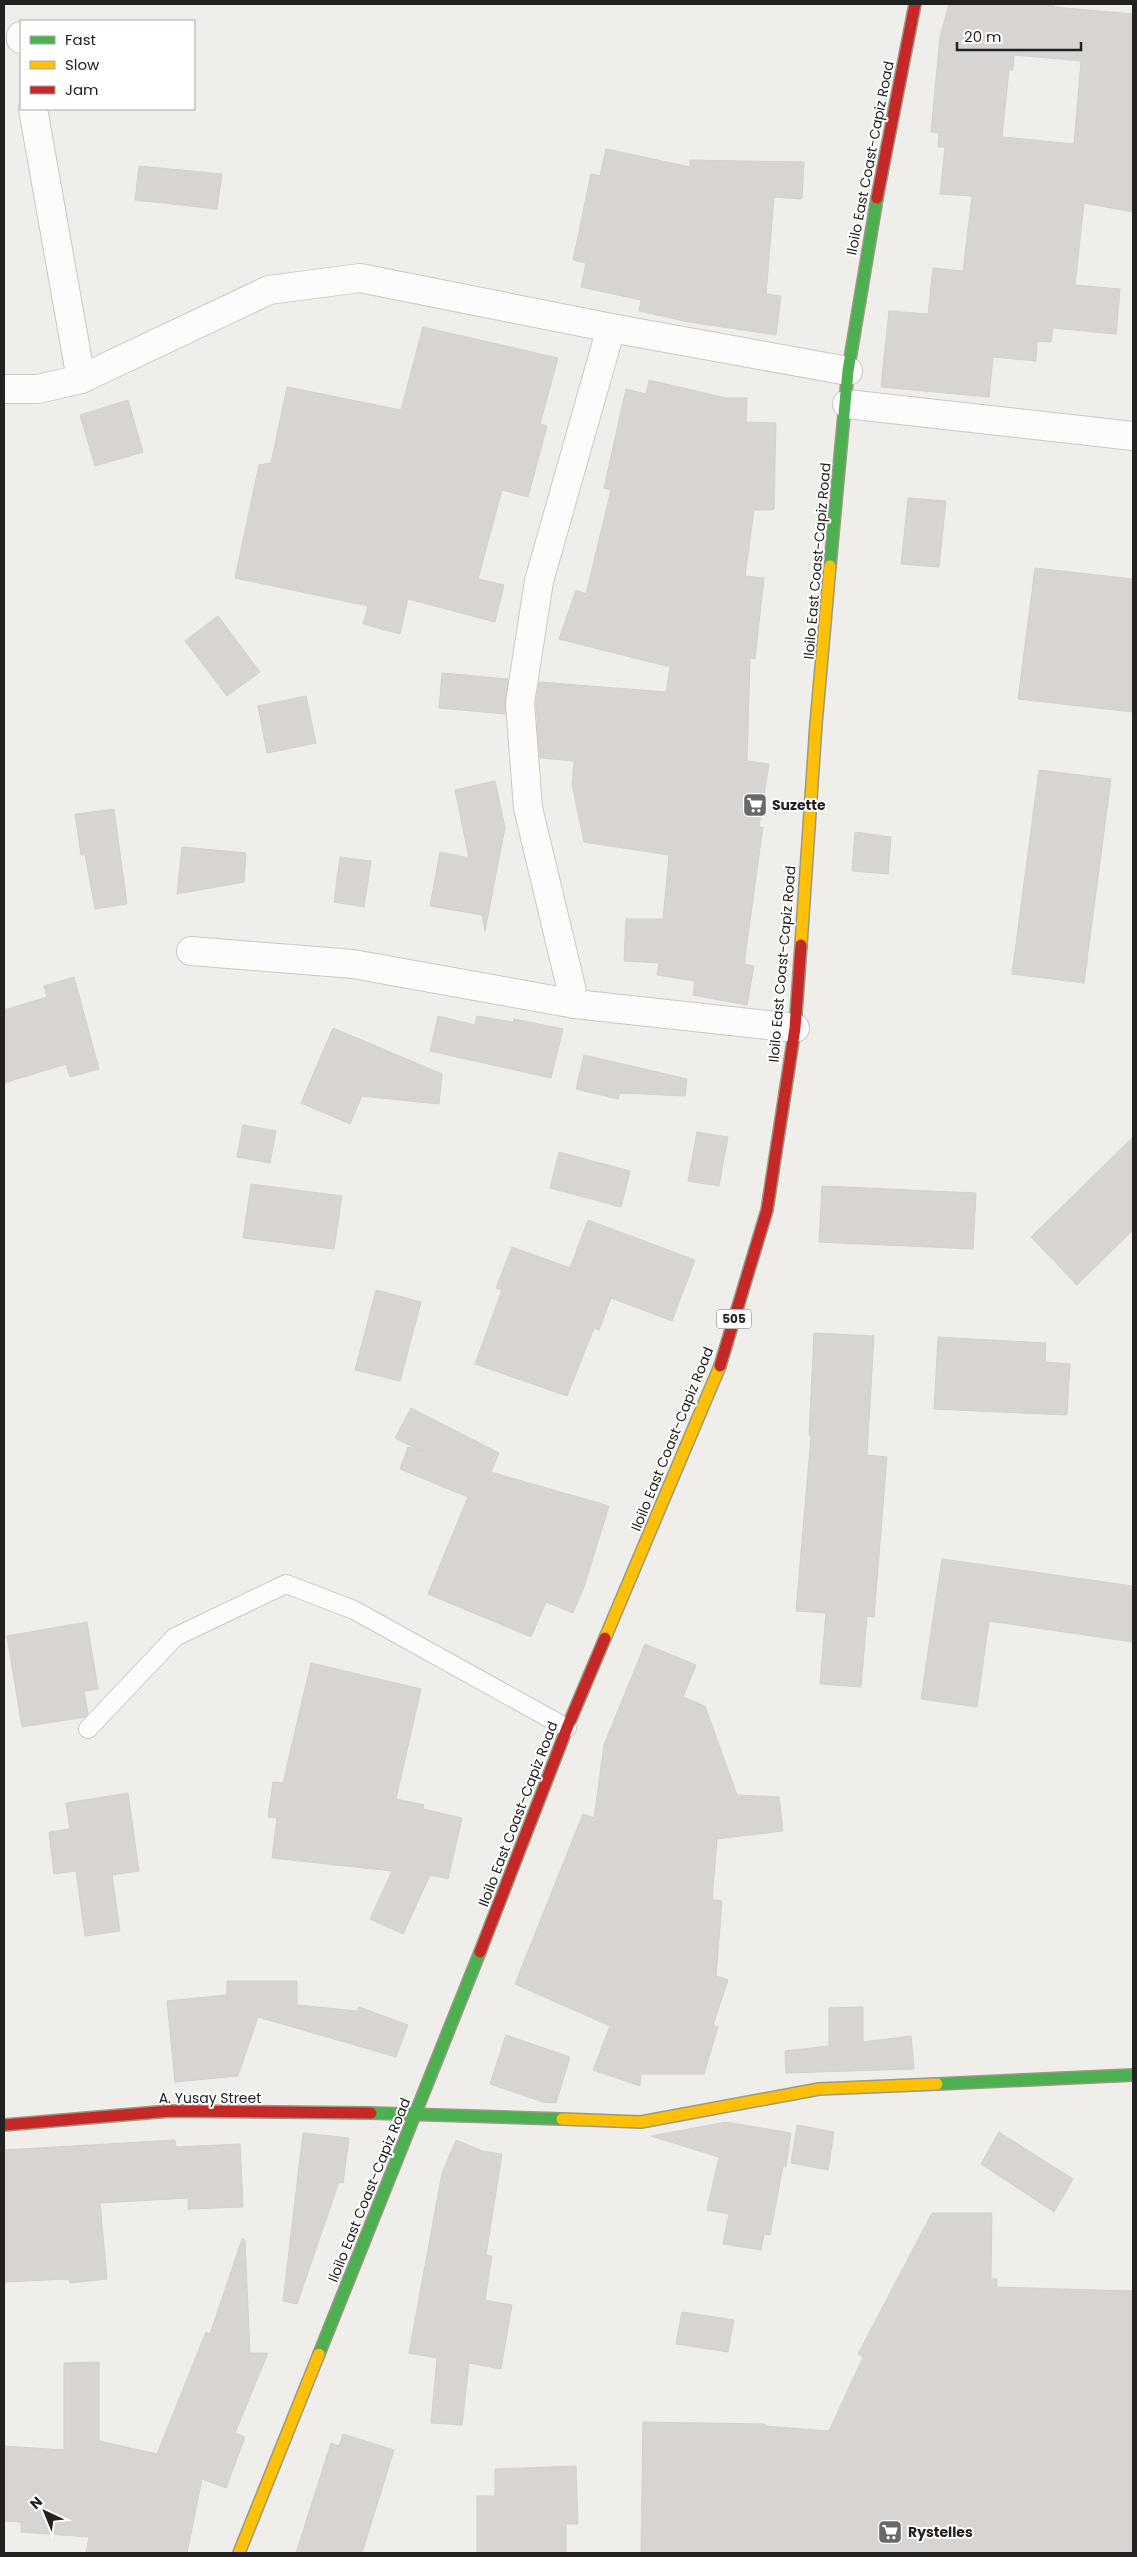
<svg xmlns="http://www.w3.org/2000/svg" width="1137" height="2557" viewBox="0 0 1137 2557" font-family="Poppins,sans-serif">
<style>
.building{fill:#d7d4d2;stroke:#d3d0cc;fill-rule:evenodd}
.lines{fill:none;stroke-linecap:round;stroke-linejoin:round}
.lane-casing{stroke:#c9c8c7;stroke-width:20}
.street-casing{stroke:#c9c8c7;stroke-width:30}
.fast-casing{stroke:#999a82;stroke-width:14}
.slow-casing{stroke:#999a82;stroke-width:14}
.jam-casing{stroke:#999a82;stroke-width:14}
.lane{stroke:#fdfcfc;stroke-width:18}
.street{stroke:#fdfcfc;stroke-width:28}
.fast{stroke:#4caf50;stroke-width:11}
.slow{stroke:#ffc107;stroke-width:11}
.jam{stroke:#c62828;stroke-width:11}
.labels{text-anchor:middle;stroke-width:4;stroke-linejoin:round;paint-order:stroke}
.shield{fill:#fff;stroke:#646464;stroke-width:1}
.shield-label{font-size:12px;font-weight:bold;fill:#222}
.street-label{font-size:14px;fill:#222;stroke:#fff}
.poi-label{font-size:14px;font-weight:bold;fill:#222;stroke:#fff;text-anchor:start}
</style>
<rect width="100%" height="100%" fill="#f0eeeb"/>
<!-- building -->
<g class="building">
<path d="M949,4H1055L1054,7L1133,14V212L1084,203L1075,285L1120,289L1116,334L1053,328L1051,342L1037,341L1036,361L993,357L989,397L881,387L889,311L928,314L933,268L963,271L972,196L940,194L945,147H938L939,133L931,132L940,37ZM1014,55L1081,61L1074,144L1002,137L1009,70H1013Z"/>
<path d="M606,149L690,167V160L804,162L802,199L774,197L766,294L781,296L776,335L689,322L639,311L641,300L581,287L586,263L573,260L591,174L600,176Z"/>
<path d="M139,166L222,174L217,209L135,200Z"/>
<path d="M423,327L558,358L540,424L547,426L528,497L502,490L478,579L504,585L495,622L408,599L400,634L363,624L368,606L235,578L259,465L271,463L287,387L401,410Z"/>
<path d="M649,380L726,398H747L746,422L776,423L774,510H754L745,576L764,578L755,659L750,658L747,761L769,764L759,827H763L744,964L754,966L747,1005L693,995L695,981L657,975L659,963L624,961L626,919H663L669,855L584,842L572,784L574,761L540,758L536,704L539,682L666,692L670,667L559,639L576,590L586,594L611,490L604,488L626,389L646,394Z"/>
<path d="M128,400L143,452L95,466L80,415Z"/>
<path d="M908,498L946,501L939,567L901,564Z"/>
<path d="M1035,568L1133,579V712L1018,699Z"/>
<path d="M218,616L260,672L227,696L185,641Z"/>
<path d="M442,673L508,679L505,714L439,708Z"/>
<path d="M306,696L316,743L267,753L258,706Z"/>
<path d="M1039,770L1111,779L1084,983L1012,974Z"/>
<path d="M495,781L505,828L485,931L482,915L430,906L440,852L469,858L455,790Z"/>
<path d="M114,809L127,904L95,909L85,854L81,855L75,814Z"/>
<path d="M855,832L891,837L888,874L852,871Z"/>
<path d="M182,847L246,853L244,882L177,894Z"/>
<path d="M340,857L371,861L364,907L334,902Z"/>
<path d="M74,977L99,1069L70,1077L66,1064L4,1083V1010L47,997L44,986Z"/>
<path d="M438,1016L475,1025L477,1016L513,1022L514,1019L563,1029L551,1078L430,1051Z"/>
<path d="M333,1028L442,1074L439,1104L362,1096L350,1124L301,1103Z"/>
<path d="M584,1055L687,1079L685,1096L620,1093L618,1099L576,1089Z"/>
<path d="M243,1125L276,1131L270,1163L237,1157Z"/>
<path d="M697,1132L728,1137L719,1186L688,1181Z"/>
<path d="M1133,1137V1230L1077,1285L1031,1237Z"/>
<path d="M559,1152L630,1171L621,1207L550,1188Z"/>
<path d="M251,1184L342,1196L334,1249L243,1238Z"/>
<path d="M822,1186L976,1193L973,1249L819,1242Z"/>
<path d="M588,1220L695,1260L672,1321L611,1298L599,1330L594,1328L567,1396L475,1364L502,1290L496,1288L512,1247L570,1268Z"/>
<path d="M376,1290L421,1302L400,1381L355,1370Z"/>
<path d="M814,1333L874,1336L867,1455L887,1457L874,1617L867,1616L861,1687L820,1684L826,1613L796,1611L811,1436L809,1435Z"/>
<path d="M938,1337L1046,1343L1045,1362L1070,1364L1067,1415L934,1409Z"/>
<path d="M411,1408L499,1453L491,1472L609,1506L584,1587L573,1613L546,1602L531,1637L428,1594L468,1497L400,1469L408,1447L423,1452L395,1438Z"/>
<path d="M942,1559L1133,1586V1642L989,1621L977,1707L921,1699Z"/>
<path d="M87,1622L98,1689L84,1691L88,1714L85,1717L22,1727L7,1636Z"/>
<path d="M645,1644L696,1665L683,1697L705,1706L737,1795L779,1797L783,1831L717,1839L712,1900L722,1901L716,1976L728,1980L713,2025L718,2027L704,2074H641L640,2086L593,2070L610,2026L515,1984L583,1814L594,1818L604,1745Z"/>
<path d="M311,1663L421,1689L396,1799L424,1805L423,1809L462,1818L448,1879L430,1875L403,1934L370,1919L392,1871L272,1858L277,1818L268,1817L273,1782L283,1783Z"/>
<path d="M128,1793L139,1871L112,1875L120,1931L85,1936L76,1871L54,1874L49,1832L70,1829L66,1803Z"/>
<path d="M227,1981H297V2005L357,2011L359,2007L408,2025L396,2057L258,2017L238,2076L175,2082L167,2001L227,1995Z"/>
<path d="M863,2007V2042L911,2036L914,2069L786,2073L785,2051L829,2046V2008Z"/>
<path d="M506,2035L570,2057L556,2103L543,2102L490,2084Z"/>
<path d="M726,2122L791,2133L786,2167L783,2166L770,2235L764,2234L761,2250L723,2244L729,2214L707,2210L719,2157L651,2136Z"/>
<path d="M797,2125L834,2132L828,2170L791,2163Z"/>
<path d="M999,2132L1073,2179L1054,2212L981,2164Z"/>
<path d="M303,2133L349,2138L343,2183L339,2182L297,2304L283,2301Z"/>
<path d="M175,2140L176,2147L240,2144L243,2207L188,2209V2198L100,2203L107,2279L70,2283L69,2279L4,2282V2150Z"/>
<path d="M456,2140L482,2151L502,2154L486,2255L492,2256L485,2300L512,2305L501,2369L469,2363L462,2425L431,2423L437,2358L409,2353L442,2173Z"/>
<path d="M932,2213H992L991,2279H997V2287L1133,2291V2553H641L643,2422L765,2424V2426L829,2431L863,2357L858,2354Z"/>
<path d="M242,2239L245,2240L250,2353H268L235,2433L245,2437L226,2488L202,2479L187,2553H86L89,2537L21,2532V2522L4,2521V2446L64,2450V2363L99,2362V2441L157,2454L206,2332L210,2334Z"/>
<path d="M682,2312L734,2320L728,2352L676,2344Z"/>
<path d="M343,2434L394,2450L362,2553H296L331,2443L339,2446Z"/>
<path d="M576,2466L578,2524H566V2553H477V2496H495V2469Z"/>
</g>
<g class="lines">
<defs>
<path id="lane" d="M88,1729L175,1637L286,1584L354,1610L567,1728"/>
<g id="street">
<path d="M21,36V39"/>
<path d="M33,109L81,379"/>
<path d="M4,389H38L81,379L269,290L360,278L611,328L848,371"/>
<path d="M847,404L1133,436"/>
<path d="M191,951L353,964L575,1004L795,1028"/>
<path d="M575,1004L528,808L520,703L539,581L611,328"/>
</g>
<g id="fast">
<path d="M830,566L848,371L877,198"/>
<path d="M937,2084L1133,2075"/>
<path d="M371,2113L562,2119"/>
<path d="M319,2354L480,1952"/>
</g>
<g id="slow">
<path d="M801,945L816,724L830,566"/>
<path d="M605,1638L720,1366"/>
<path d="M562,2119L641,2122L819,2089L937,2084"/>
<path d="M239,2553L319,2354"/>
</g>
<g id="jam">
<path d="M877,198L915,4"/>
<path d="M720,1366L767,1210L795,1028L801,945"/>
<path d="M480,1952L567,1728L605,1638"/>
<path d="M4,2125L170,2111L371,2113"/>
</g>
</defs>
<!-- lane casing -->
<use href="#lane" class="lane-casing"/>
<!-- street casing -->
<use href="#street" class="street-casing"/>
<!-- fast casing -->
<use href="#fast" class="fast-casing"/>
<!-- slow casing -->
<use href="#slow" class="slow-casing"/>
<!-- jam casing -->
<use href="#jam" class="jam-casing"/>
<!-- lane -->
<use href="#lane" class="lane"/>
<!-- street -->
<use href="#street" class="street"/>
<!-- fast -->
<use href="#fast" class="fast"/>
<!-- slow -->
<use href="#slow" class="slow"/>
<!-- jam -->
<use href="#jam" class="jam"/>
</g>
<!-- icons -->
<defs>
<symbol id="supermarket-square" viewBox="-11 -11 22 22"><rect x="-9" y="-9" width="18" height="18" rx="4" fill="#6a6968" stroke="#fff"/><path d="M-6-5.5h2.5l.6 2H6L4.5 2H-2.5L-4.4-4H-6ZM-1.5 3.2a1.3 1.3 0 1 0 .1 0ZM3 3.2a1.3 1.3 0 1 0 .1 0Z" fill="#fff"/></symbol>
</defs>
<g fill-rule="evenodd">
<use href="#supermarket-square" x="741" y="791" width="28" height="28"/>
<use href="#supermarket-square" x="876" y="2518" width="28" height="28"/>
</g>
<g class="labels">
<!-- shield labels -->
<rect class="shield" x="716.5" y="1309.5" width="35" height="19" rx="4"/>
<g class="shield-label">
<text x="734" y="1323">505</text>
</g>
<!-- street labels -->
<g class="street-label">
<text transform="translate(870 158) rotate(-79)" y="5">Iloilo East Coast-Capiz Road</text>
<text transform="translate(817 561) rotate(-85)" y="5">Iloilo East Coast-Capiz Road</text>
<text transform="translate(782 964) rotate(-85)" y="5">Iloilo East Coast-Capiz Road</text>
<text transform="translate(672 1439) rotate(-68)" y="5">Iloilo East Coast-Capiz Road</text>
<text transform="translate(518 1814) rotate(-69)" y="5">Iloilo East Coast-Capiz Road</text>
<text x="210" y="2103">A. Yusay Street</text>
<text transform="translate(369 2190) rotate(-68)" y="5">Iloilo East Coast-Capiz Road</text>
</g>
<!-- poi labels -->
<g class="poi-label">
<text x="772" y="810">Suzette</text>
<text x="908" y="2537">Rystelles</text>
</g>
</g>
<!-- border -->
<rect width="1137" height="2557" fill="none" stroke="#222222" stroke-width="10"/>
<!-- legend -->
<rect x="20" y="20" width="175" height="90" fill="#ffffff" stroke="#a7a7a7"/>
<rect x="30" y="36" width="25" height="8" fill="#4caf50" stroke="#a7a7a7"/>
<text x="65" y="45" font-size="15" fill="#222222">Fast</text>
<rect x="30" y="61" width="25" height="8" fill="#ffc107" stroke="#a7a7a7"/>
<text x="65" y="70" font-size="15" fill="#222222">Slow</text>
<rect x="30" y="86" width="25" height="8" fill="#c62828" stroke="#a7a7a7"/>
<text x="65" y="95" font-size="15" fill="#222222">Jam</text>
<!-- north arrow -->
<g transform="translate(45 2512) rotate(316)" stroke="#ffffff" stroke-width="4" paint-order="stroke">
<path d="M0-4L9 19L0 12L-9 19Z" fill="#222222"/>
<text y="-8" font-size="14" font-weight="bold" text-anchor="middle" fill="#222222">N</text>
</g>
<!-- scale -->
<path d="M957 42v8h124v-8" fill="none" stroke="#222222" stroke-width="2.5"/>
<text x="964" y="42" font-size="15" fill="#222222" stroke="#ffffff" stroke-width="4" paint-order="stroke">20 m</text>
</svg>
